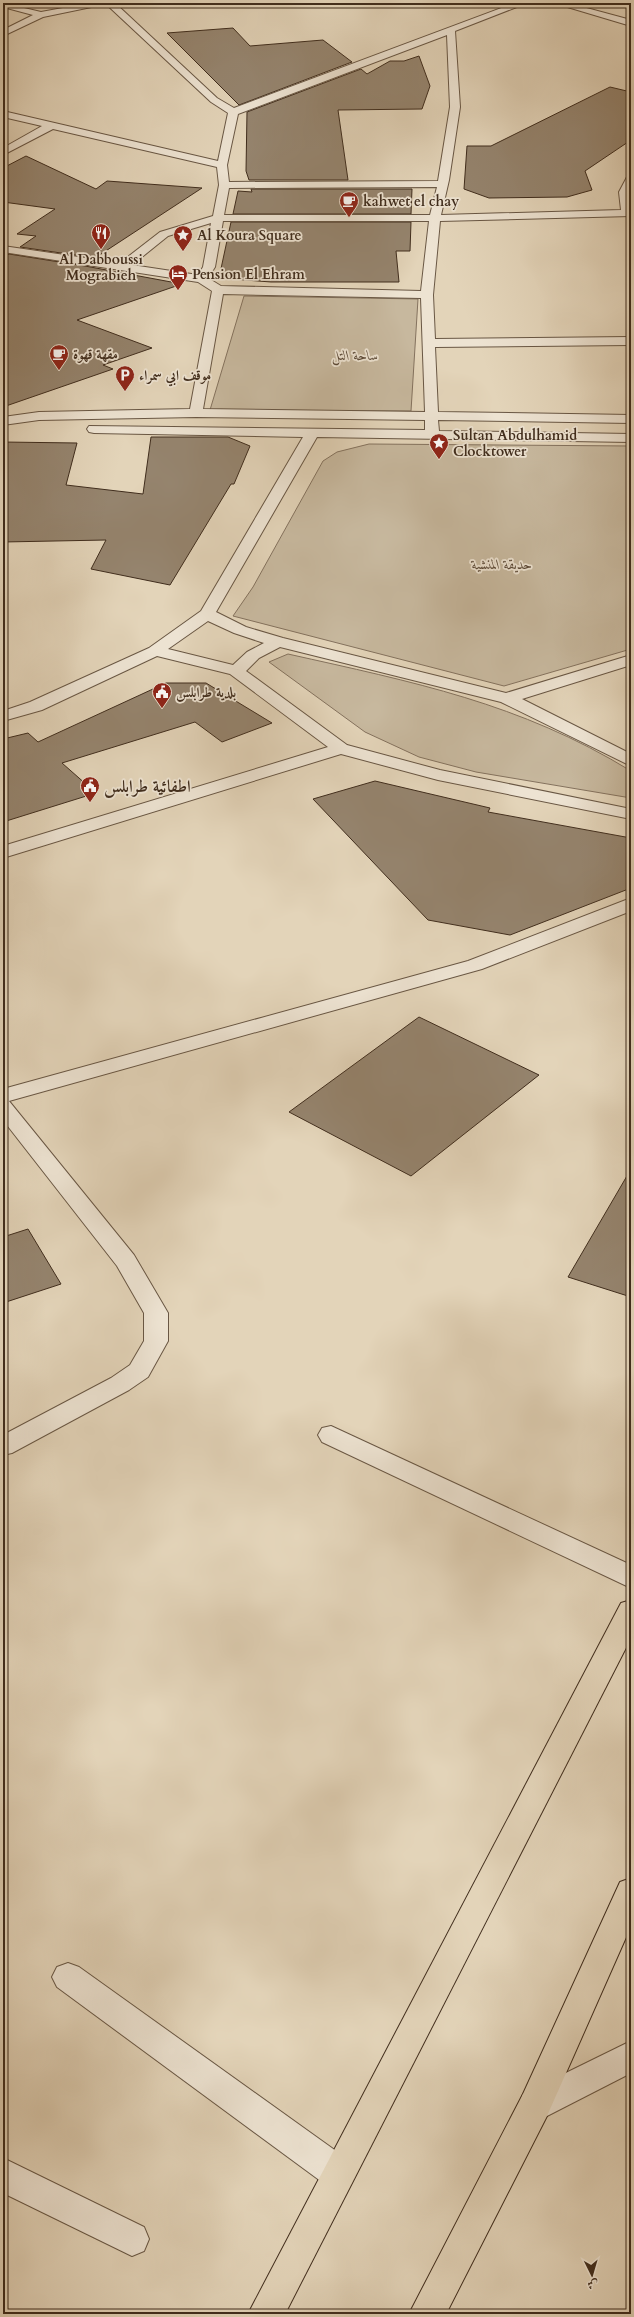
<svg xmlns="http://www.w3.org/2000/svg" width="634" height="2317" viewBox="0 0 634 2317" font-family="Cardo,Amiri,serif">
<style>
.green{fill:#c7b89e;stroke:#84725e}
.building{fill:#95846e;stroke:#402d1d}
.lines{fill:none;stroke-linecap:round;stroke-linejoin:round}
.minor-casing{stroke:#695744;stroke-width:2}
.highway-casing{stroke:#402d1d;stroke-width:2}
.minor{fill:#ede3d2;fill-rule:evenodd}
.highway{fill:#e3d4b9;fill-rule:evenodd}
.labels{text-anchor:middle;stroke-width:3.5;stroke-linejoin:round;paint-order:stroke}
.far-poi-label{font-size:14px;font-weight:bold;fill:#402d1d;stroke:#ede3d2;text-anchor:start}
.far-park-label{font-size:14px;font-style:italic;fill:#5b4937;stroke:#ede3d2}
.poi-label{font-size:17px;font-weight:bold;fill:#402d1d;stroke:#ede3d2;text-anchor:start}
</style>
<rect width="100%" height="100%" fill="#e3d4b9"/>
<filter id="stains"><feTurbulence type="fractalNoise" baseFrequency=".005" numOctaves="4"/><feColorMatrix values="0 0 0 0 .2 0 0 0 0 .09 0 0 0 0 .02 0 0 0 .5 -.17"/></filter>
<radialGradient id="worn" r=".72"><stop offset=".6" stop-color="#630" stop-opacity="0"/><stop offset="1" stop-color="#630" stop-opacity=".3"/></radialGradient>
<!-- green -->
<g class="green">
<path d="M244,296L418,299L411,411L210,410Z"/>
<path d="M369,444L631,446V649L504,686L233,616L253,587L323,461L337,452Z"/>
<path d="M288,654C413,682 520,703 631,771V798L476,772L419,757L365,732L269,662Z"/>
</g>
<!-- building -->
<g class="building">
<path d="M233,28L250,46L323,40L352,62L239,105L167,33Z"/>
<path d="M419,56L430,86L422,109L338,110L348,180H249L246,171L247,112L361,69L367,74L390,61H404Z"/>
<path d="M610,87L631,92V140L585,171L592,190L567,197L489,198L464,189L467,146H491Z"/>
<path d="M26,156L96,189L107,181L202,188L95,258L20,247L36,236L17,234L55,209L3,202V168Z"/>
<path d="M251,189H412L411,214H233L238,191L252,192Z"/>
<path d="M231,222H411L410,251H396L399,282H271L219,278Z"/>
<path d="M9,254L85,266L182,284L77,320L152,348L103,365L113,369L3,407V258Z"/>
<path d="M151,437H228L250,446L234,484H231L170,585L91,569L106,540L3,542V442L77,443L66,485L143,494Z"/>
<path d="M166,683H206L272,723L222,742L195,722L62,763L96,793L3,822V739L28,733L38,742Z"/>
<path d="M375,781L490,808L488,812L631,838V888L510,935L428,920L313,799Z"/>
<path d="M419,1017L539,1075L411,1176L289,1112Z"/>
<path d="M631,1169V1297L568,1277Z"/>
<path d="M28,1229L61,1284L3,1303V1237Z"/>
</g>
<g class="lines">
<defs>
<g id="minor">
<path d="M3,3L41,12L90,3H115L217,98L234,108L515,3H527L455,31L460,107L449,180L441,215L621,210L619,192L627,177L631,176V216L440,221L433,295L435,339L631,337V345L435,347L438,412L631,415V423L438,420L439,431L631,434V442L317,437L216,612L246,627L283,638L506,693L631,655V665L522,699L631,754V766L501,702L280,647L259,658L246,671L347,745L440,770L631,809V819L438,780L341,754L3,858V846L328,747L230,674L157,656L42,710L3,721V711L30,702L149,648L201,611L303,437L94,433L89,432L87,429L89,426L425,430V420L196,417L39,420L3,425V417L39,412L190,409L212,291L198,282L3,252V246L120,263L160,232L213,216L219,185L217,167L53,129L3,155V148L42,126L3,117V111L218,161L228,113L211,102L106,4L43,17L3,36V30L33,15L3,7ZM447,35L450,107L438,181L229,182L227,165L238,114ZM437,187L430,215H224L229,188ZM223,221H429L421,291L221,286L208,278L215,267ZM211,223L203,267L198,275L132,265L168,236ZM223,294L421,298L425,412L203,409ZM208,621L234,633L264,643L247,652L233,665L168,649Z"/>
<path d="M554,3H568L631,20V26Z"/>
<path d="M631,898V911L482,969L9,1101L134,1255L168,1313V1341L148,1377L129,1390L12,1453L3,1455V1435L111,1378L130,1365L144,1341V1313L117,1266L3,1120V1089L468,961Z"/>
<path d="M331,1426L631,1565V1588L322,1442L318,1435L322,1428Z"/>
<path d="M68,1963L79,1967L350,2161L355,2173L350,2185L338,2190L326,2185L57,1987L52,1977L57,1967Z"/>
<path d="M631,2041V2073L547,2116L535,2121L523,2116L519,2105L523,2094Z"/>
<path d="M3,2158L144,2227L149,2239L144,2251L132,2256L3,2193Z"/>
</g>
<g id="highway">
<path d="M631,1600V1638L285,2314H248L621,1603Z"/>
<path d="M631,1878V1926L547,2116L446,2314H409L523,2094L620,1882Z"/>
</g>
</defs>
<!-- minor casing -->
<use href="#minor" class="minor-casing"/>
<!-- highway casing -->
<use href="#highway" class="highway-casing"/>
<!-- minor -->
<use href="#minor" class="minor"/>
<!-- highway -->
<use href="#highway" class="highway"/>
</g>
<!-- icons -->
<defs>
<symbol id="cafe-pin" viewBox="-11 -11 22 30"><path d="M0 17L-7.5 6A9.5 9.5 0 1 1 7.5 6Z" fill="#8f2418" stroke="#ede3d2"/><path d="M-5.5-4.5H6V0H3Q3 3.5 0 3.5H-2.5Q-5.5 3.5-5.5 0ZM3-3.2v2h1.7v-2ZM-6 4.5H4V6H-6Z" fill="#fff"/></symbol>
<symbol id="restaurant-pin" viewBox="-11 -11 22 30"><path d="M0 17L-7.5 6A9.5 9.5 0 1 1 7.5 6Z" fill="#8f2418" stroke="#ede3d2"/><path d="M-5-6h1v4h1v-4h1v4h1v-4h1v5L-1.5 .5V6h-2V.5L-5-1ZM5-6V6H3V1.5H1.5Q1.5-4 5-6Z" fill="#fff"/></symbol>
<symbol id="sight-pin" viewBox="-11 -11 22 30"><path d="M0 17L-7.5 6A9.5 9.5 0 1 1 7.5 6Z" fill="#8f2418" stroke="#ede3d2"/><path d="M0-6L1.8-2.2L6-1.7L2.9 1.2L3.7 5.4L0 3.3L-3.7 5.4L-2.9 1.2L-6-1.7L-1.8-2.2Z" fill="#fff"/></symbol>
<symbol id="hotel-pin" viewBox="-11 -11 22 30"><path d="M0 17L-7.5 6A9.5 9.5 0 1 1 7.5 6Z" fill="#8f2418" stroke="#ede3d2"/><path d="M-6-4.5h1.5V1H6V5H4.5V3h-9V5H-6ZM-4 0a1.8 1.8 0 1 1 3.6 0ZM.5 0V-2.5h3Q6-2.5 6 0Z" fill="#fff"/></symbol>
<symbol id="parking-pin" viewBox="-11 -11 22 30"><path d="M0 17L-7.5 6A9.5 9.5 0 1 1 7.5 6Z" fill="#8f2418" stroke="#ede3d2"/><path d="M-3.5-5.5H1a3.5 3.5 0 0 1 0 7H-1V5.5H-3.5ZM-1-3.4V-.6H.8a1.4 1.4 0 0 0 0-2.8Z" fill="#fff"/></symbol>
<symbol id="civic-pin" viewBox="-11 -11 22 30"><path d="M0 17L-7.5 6A9.5 9.5 0 1 1 7.5 6Z" fill="#8f2418" stroke="#ede3d2"/><path d="M-.6-6.5H3V-4.5H.6V-3L4-1V1h2V6H-6V1h2V-1L-.6-3ZM-1.2 2.5V6h2.4V2.5Z" fill="#fff"/></symbol>
</defs>
<g fill-rule="evenodd">
<use href="#cafe-pin" x="338" y="190" width="22" height="30"/>
<use href="#restaurant-pin" x="90" y="222" width="22" height="30"/>
<use href="#sight-pin" x="172" y="224" width="22" height="30"/>
<use href="#hotel-pin" x="167" y="263" width="22" height="30"/>
<use href="#cafe-pin" x="48" y="343" width="22" height="30"/>
<use href="#parking-pin" x="114" y="364" width="22" height="30"/>
<use href="#sight-pin" x="428" y="432" width="22" height="30"/>
<use href="#civic-pin" x="151" y="681" width="22" height="30"/>
<use href="#civic-pin" x="79" y="775" width="22" height="30"/>
</g>
<g class="labels">
<!-- far-poi labels -->
<g class="far-poi-label">
<text x="363" y="206">kahwet el chay</text>
<text x="197" y="240">Al Koura Square</text>
<text x="101" y="264" text-anchor="middle">Al Dabboussi<tspan x="101" dy="16">Mograbieh</tspan></text>
<text x="192" y="279">Pension El Ehram</text>
<text x="73" y="359">مقهة قهوة</text>
<text x="139" y="380">موقف ابي سمراء</text>
<text x="453" y="440">Sultan Abdulhamid<tspan x="453" dy="16">Clocktower</tspan></text>
<text x="176" y="697">بلدية طرابلس</text>
</g>
<!-- far-park labels -->
<g class="far-park-label">
<text x="355" y="360">ساحة التل</text>
<text x="502" y="569">حديقة المنشية</text>
</g>
<!-- poi labels -->
<g class="poi-label">
<text x="104" y="792">اطفائية طرابلس</text>
</g>
</g>
<!-- margin -->
<rect width="634" height="2317" fill="none" stroke="#e3d4b9" stroke-width="16"/>
<rect x="4" y="4" width="626" height="2309" fill="none" stroke="#402d1d" stroke-width="2"/>
<rect x="8" y="8" width="618" height="2301" fill="none" stroke="#402d1d"/>
<!-- north arrow -->
<g transform="translate(592 2275) rotate(175)" stroke="#ede3d2" stroke-width="3" paint-order="stroke">
<path d="M0-3L7 15L0 10L-7 15Z" fill="#402d1d"/>
<text y="-6" font-size="11" font-weight="bold" text-anchor="middle" fill="#402d1d">ش</text>
</g>
<rect width="100%" height="100%" filter="url(#stains)"/>
<rect width="100%" height="100%" fill="url(#worn)"/>
</svg>
